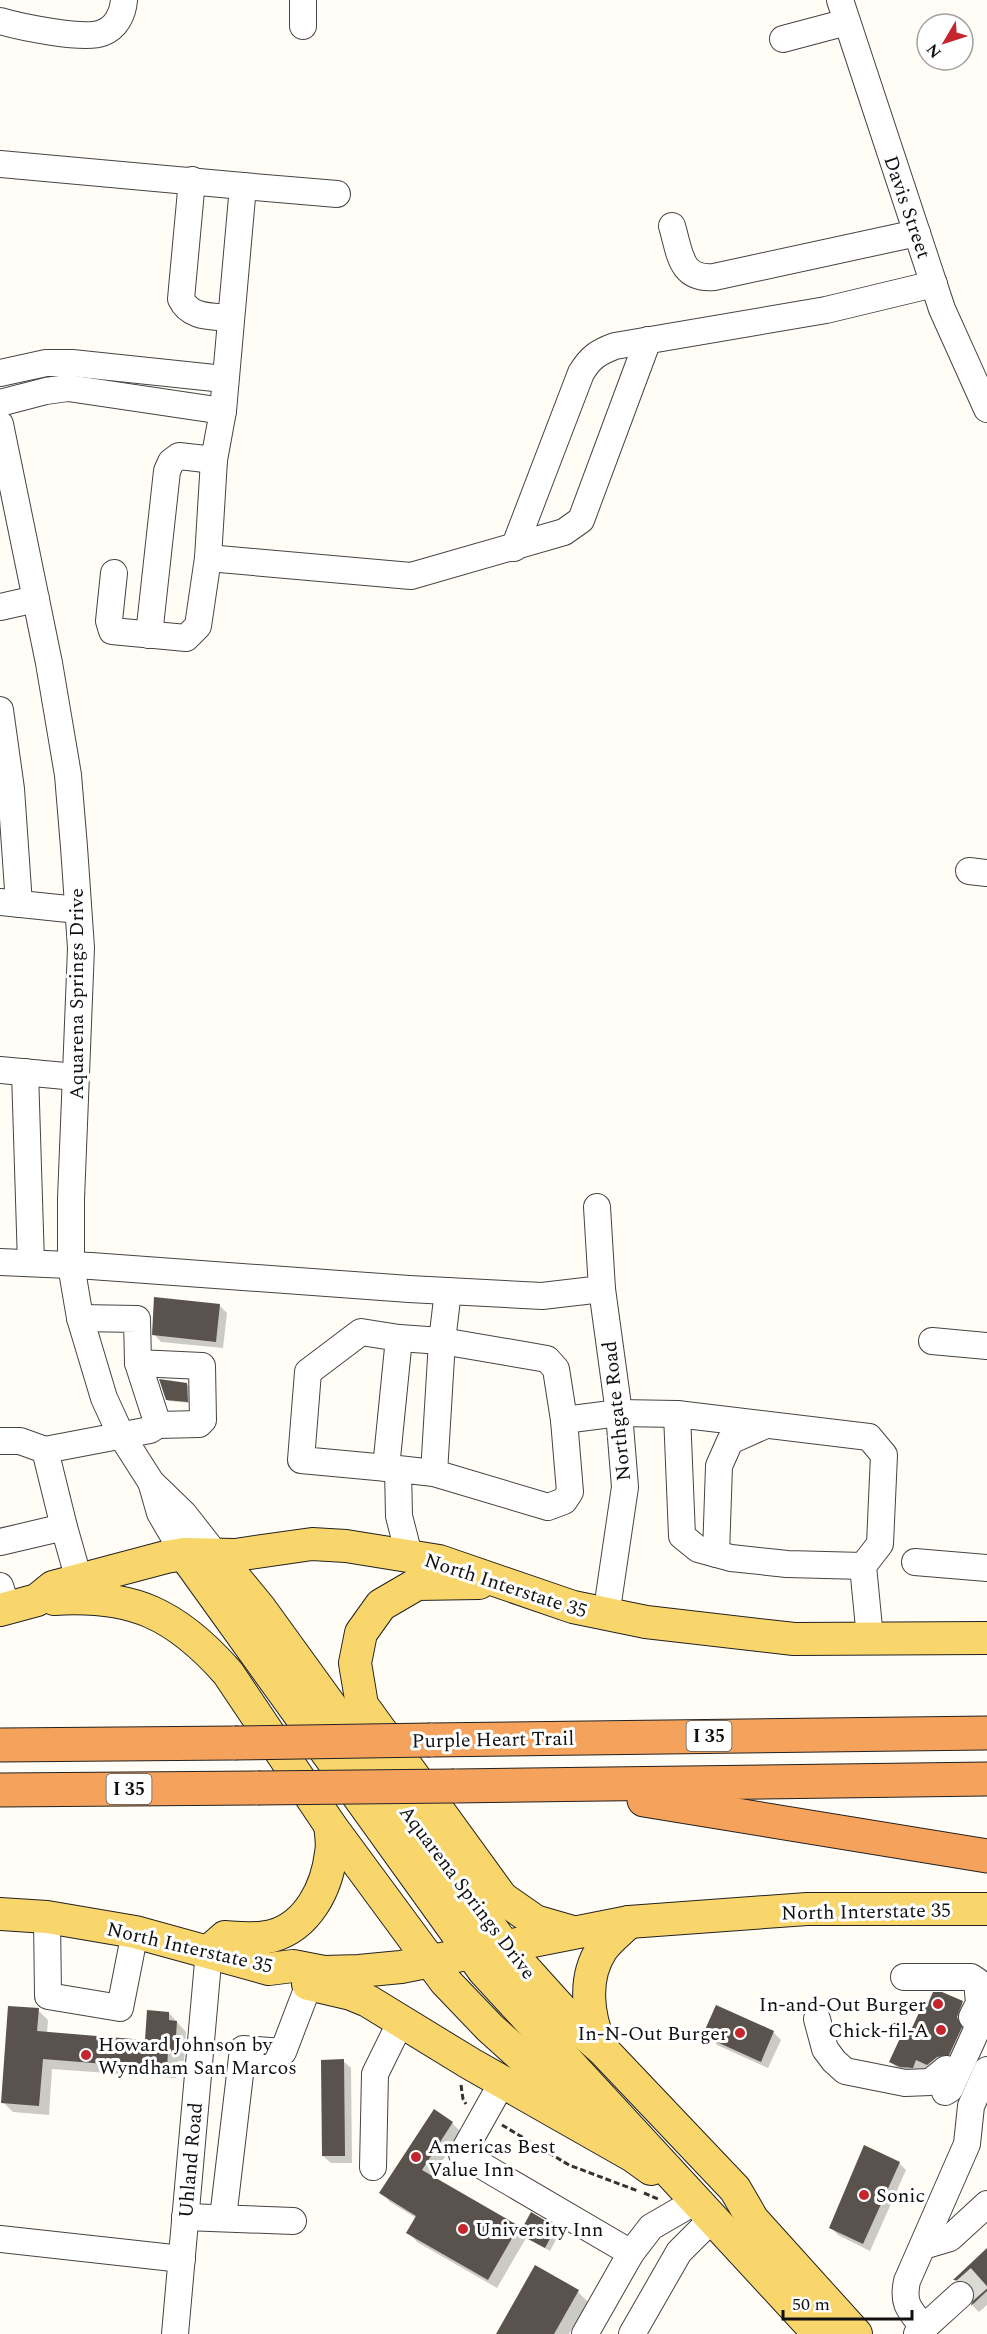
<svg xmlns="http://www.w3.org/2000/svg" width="987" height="2334" viewBox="0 0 987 2334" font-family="Spectral,serif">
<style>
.shadow{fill:#0003}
.building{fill:#5a524d}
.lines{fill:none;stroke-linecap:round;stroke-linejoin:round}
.minor-tunnel{stroke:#dbdad3;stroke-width:26;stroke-dasharray:26 13;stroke-linecap:butt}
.minor-casing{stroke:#444;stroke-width:28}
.major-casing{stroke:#222;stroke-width:34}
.highway-casing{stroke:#222;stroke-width:35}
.path{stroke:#333;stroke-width:3;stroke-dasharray:6 3;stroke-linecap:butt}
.minor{stroke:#fff;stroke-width:26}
.major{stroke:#f9d66b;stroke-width:32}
.highway{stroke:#f5a25d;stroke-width:33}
.highway-bridge-casing{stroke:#222;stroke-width:35;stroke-linecap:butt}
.highway-bridge{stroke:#f5a25d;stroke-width:33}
.poi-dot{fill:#c4262e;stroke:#fff;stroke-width:2}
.labels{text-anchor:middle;stroke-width:6;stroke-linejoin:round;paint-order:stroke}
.shield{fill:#fff;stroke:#585858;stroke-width:1.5}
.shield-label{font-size:18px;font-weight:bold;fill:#111}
.street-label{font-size:20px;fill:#111;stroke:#fff}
.poi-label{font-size:20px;fill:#111;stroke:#fff;text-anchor:start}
</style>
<rect width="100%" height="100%" fill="#fffdf5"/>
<!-- shadow -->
<g class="shadow">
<path d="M219,1305L227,1313L223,1348L161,1342L154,1334Z"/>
<path d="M187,1384L189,1386V1403L169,1401L167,1399Z"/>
<path d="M962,2003L972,2013L959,2064L923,2077L901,2072L891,2062L908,2041L927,2010Z"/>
<path d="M38,2010L48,2020L47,2033L147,2041L169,2013L186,2032L184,2061H178L176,2078L52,2069L49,2115L13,2112L3,2102Z"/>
<path d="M706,2031L773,2032L781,2040L768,2068L717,2045Z"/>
<path d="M343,2061L351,2068L352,2163H331L323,2156Z"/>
<path d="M452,2123L461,2132L432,2177L522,2232L555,2228L560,2232L550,2251L526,2238L497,2288L417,2242L408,2232L416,2218L390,2202L381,2192Z"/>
<path d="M899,2163L906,2170L870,2251L838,2235L831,2228Z"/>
<path d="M987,2250V2305L979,2312L973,2306L976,2292L973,2287H962L955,2280Z"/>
<path d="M536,2267L578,2292L588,2302L569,2334H498Z"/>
</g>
<!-- building -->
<g class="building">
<path d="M154,1297L220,1304L216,1342L152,1335Z"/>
<path d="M159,1379L187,1383L188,1402L166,1400Z"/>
<path d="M933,1992H942L963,2001L957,2017L962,2027L949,2055L937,2057L927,2065L916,2060L913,2068L900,2067L889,2062L901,2036L907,2039L922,2006L926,2008Z"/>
<path d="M716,2005L774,2031L761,2062L708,2038L710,2034L704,2032Z"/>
<path d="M8,2006L39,2008L37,2031L145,2040L147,2010L169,2012V2020L177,2021L175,2051H168L167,2069L43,2059L39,2106L1,2103Z"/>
<path d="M344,2059L345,2156H322L321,2060Z"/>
<path d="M434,2109L453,2122L422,2170L519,2226L488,2280L406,2233L416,2216L379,2193Z"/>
<path d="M864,2145L900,2162L863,2244L829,2228Z"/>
<path d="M531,2212L556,2227L545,2248L519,2234Z"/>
<path d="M987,2248V2291L971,2306L975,2292L971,2285L964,2281L953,2280Z"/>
<path d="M535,2265L579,2290L554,2334H496Z"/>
</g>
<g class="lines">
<!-- minor-tunnel -->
<path class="minor-tunnel" d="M960,2295L987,2271"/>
<defs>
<g id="minor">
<path d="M840,0L942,309L987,409"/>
<path d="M0,21C20,27 84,40 102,33C116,28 123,14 124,0"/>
<path d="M303,26V0"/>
<path d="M783,39L847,22"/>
<path d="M0,164L243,186L223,411L214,460L208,558L198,626L186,638L112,631L109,621L114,573"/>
<path d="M192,180L181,299C190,318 211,316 230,318"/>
<path d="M243,186L337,194"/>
<path d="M672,226C680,253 680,280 714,277L917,233"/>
<path d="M0,373L46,363H72L224,379"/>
<path d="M0,403L46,391L68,388L223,411"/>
<path d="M0,424L49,663L68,775L74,847L81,948L71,1199V1265L80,1318L104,1398L121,1435L151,1482L184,1514L216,1555"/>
<path d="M514,548L581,373C590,358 598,352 615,346L826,310L934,284"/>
<path d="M208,558L411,576L564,532L581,520L648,340"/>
<path d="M0,607L36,599"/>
<path d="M149,635L167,471L171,462L179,456L214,460"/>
<path d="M0,710L11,789L19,904"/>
<path d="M969,871L987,873"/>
<path d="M0,902L78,910"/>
<path d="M0,1070L76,1077"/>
<path d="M25,1072L31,1263"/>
<path d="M597,1207L602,1289L619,1413L625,1487L606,1616"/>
<path d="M0,1262L91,1266L409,1289L542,1296L602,1289"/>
<path d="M932,1341L987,1346"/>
<path d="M138,1363L158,1425"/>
<path d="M564,1420L619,1413L677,1414"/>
<path d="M0,1441H20L45,1450L64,1527"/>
<path d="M45,1450L150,1430L158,1425L199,1424L203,1420L202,1366L138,1363L137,1319L80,1318"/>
<path d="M386,1468L399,1338"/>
<path d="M398,1469L301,1460L308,1372L361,1332L399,1338L442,1341L547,1359L556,1369L564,1420L570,1492L564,1501L548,1507L434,1473L398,1469L399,1516L409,1555"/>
<path d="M434,1473L442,1341L448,1291"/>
<path d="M152,1485L160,1513L184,1554"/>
<path d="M0,1542L64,1527L79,1580"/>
<path d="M716,1554L719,1466L730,1441L766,1425"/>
<path d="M915,1562L987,1568"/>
<path d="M863,1566L880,1544L884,1455L869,1437L677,1414L682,1536L698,1549L731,1558L787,1564L863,1566L870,1638"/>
<path d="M0,1586L7,1608"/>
<path d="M47,1917L48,1996L120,2008L135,1932"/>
<path d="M904,1977H971L977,1981L979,2003L972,2017"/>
<path d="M817,2019L825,2049L834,2061L845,2071L905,2083L930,2082L946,2069"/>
<path d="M503,2081L462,2154L631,2253L651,2227L696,2201"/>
<path d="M945,2092L950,2089L979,2025V2003"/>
<path d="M373,2167L375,2074L401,2021"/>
<path d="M185,2217L293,2221"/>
<path d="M223,2218L243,2049L283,2052L309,1984"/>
<path d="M0,2239L182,2259"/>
<path d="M923,2246L950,2238L987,2204"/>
<path d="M924,2328C910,2310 902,2305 907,2281L967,2144L971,2106L987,2070"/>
<path d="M175,2334L209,1951"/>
<path d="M585,2334L631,2253"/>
<path d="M632,2334L679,2252L712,2219"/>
<path d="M917,2334L960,2295"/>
</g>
<g id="major">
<path d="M184,1554L484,1971L819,2334"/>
<path d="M216,1555L259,1607L505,1947L579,2029L603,2050L735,2189L753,2220L856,2334"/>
<path d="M479,1583L417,1584L381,1605L361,1633L355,1663L362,1705L502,1898L535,1921L573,1932"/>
<path d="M54,1599C133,1594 176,1614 228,1673L330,1825L445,1981L490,2028L521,2056L557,2084L597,2109"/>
<path d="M0,1610L37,1600L53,1587L166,1557L184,1554L235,1555L312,1544L346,1546L439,1561L573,1607L646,1622L794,1639L987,1638"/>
<path d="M0,1914L47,1917L135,1932L269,1969L293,1966L324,1972L359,1971L401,1967L629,1922L807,1909H987"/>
<path d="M209,1951L225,1937C240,1938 257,1940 272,1936C308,1926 327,1888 331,1853C333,1844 331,1834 330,1825"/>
<path d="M308,1984L351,1994L368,2001L471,2064L633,2156L651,2169"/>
<path d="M602,2049C588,2018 582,1979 602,1949C609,1939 620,1931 629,1922"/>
</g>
<g id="highway">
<path d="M430,1740L987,1733"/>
<path d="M0,1745L235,1743"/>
<path d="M454,1786L987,1779"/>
<path d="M0,1790L258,1788"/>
<path d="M644,1800L987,1856"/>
</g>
</defs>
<!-- minor casing -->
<use href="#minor" class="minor-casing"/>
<!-- major casing -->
<use href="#major" class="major-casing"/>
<!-- highway casing -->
<use href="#highway" class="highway-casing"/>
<!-- path -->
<g class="path">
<path d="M461,2085L463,2099L466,2104"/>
<path d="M502,2125L569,2165L638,2191"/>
<path d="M644,2193L658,2199"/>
</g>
<!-- minor -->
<use href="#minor" class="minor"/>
<!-- major -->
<use href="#major" class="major"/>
<!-- highway -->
<use href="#highway" class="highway"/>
<defs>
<g id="highway-bridge">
<path d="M235,1743L430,1740"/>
<path d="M258,1788L454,1786"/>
</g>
</defs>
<!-- highway-bridge casing -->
<use href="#highway-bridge" class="highway-bridge-casing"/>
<!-- highway-bridge -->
<use href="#highway-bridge" class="highway-bridge"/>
</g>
<!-- markers -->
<g class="poi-dot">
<circle cx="938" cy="2004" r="6"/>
<circle cx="941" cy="2030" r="6"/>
<circle cx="740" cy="2033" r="6"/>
<circle cx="86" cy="2055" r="6"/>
<circle cx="416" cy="2157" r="6"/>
<circle cx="864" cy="2195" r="6"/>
<circle cx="463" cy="2229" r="6"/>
</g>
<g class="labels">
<!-- shield labels -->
<g class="shield">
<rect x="686.5" y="1721" width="45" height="30" rx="4.5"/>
<rect x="106.5" y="1774" width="45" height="30" rx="4.5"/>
</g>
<g class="shield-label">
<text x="709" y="1742">I 35</text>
<text x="129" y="1795">I 35</text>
</g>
<!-- street labels -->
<g class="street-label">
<text transform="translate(908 207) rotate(71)" y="7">Davis Street</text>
<text transform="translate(76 994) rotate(-90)" y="7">Aquarena Springs Drive</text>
<text transform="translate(616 1411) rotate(-96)" y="7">Northgate Road</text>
<text transform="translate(506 1585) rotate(18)" y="7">North Interstate 35</text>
<text transform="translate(493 1739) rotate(-1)" y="7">Purple Heart Trail</text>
<text transform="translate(468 1892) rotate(53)" y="7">Aquarena Springs Drive</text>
<text transform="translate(866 1911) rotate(-1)" y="7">North Interstate 35</text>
<text transform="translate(190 1947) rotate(13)" y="7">North Interstate 35</text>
<text transform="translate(190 2160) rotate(-85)" y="7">Uhland Road</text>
</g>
<!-- poi labels -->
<g class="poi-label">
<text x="926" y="2011" text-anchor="end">In-and-Out Burger</text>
<text x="929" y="2037" text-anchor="end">Chick-fil-A</text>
<text x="728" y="2040" text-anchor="end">In-N-Out Burger</text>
<text x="98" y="2051">Howard Johnson by<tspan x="98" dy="23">Wyndham San Marcos</tspan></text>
<text x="428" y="2153">Americas Best<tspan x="428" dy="23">Value Inn</tspan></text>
<text x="876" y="2202">Sonic</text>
<text x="475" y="2236">University Inn</text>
</g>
</g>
<!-- north arrow -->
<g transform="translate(945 42) rotate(231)"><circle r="28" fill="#ffffff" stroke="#a0a0a0" stroke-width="1.5"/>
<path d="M0-4.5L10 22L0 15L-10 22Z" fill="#c4262e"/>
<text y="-9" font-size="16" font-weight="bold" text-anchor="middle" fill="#111111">N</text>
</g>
<!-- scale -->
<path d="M783 2310v9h129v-9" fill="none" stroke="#111111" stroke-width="3"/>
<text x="792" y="2310" font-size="18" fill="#111111" stroke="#ffffff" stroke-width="4.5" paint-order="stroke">50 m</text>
</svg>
